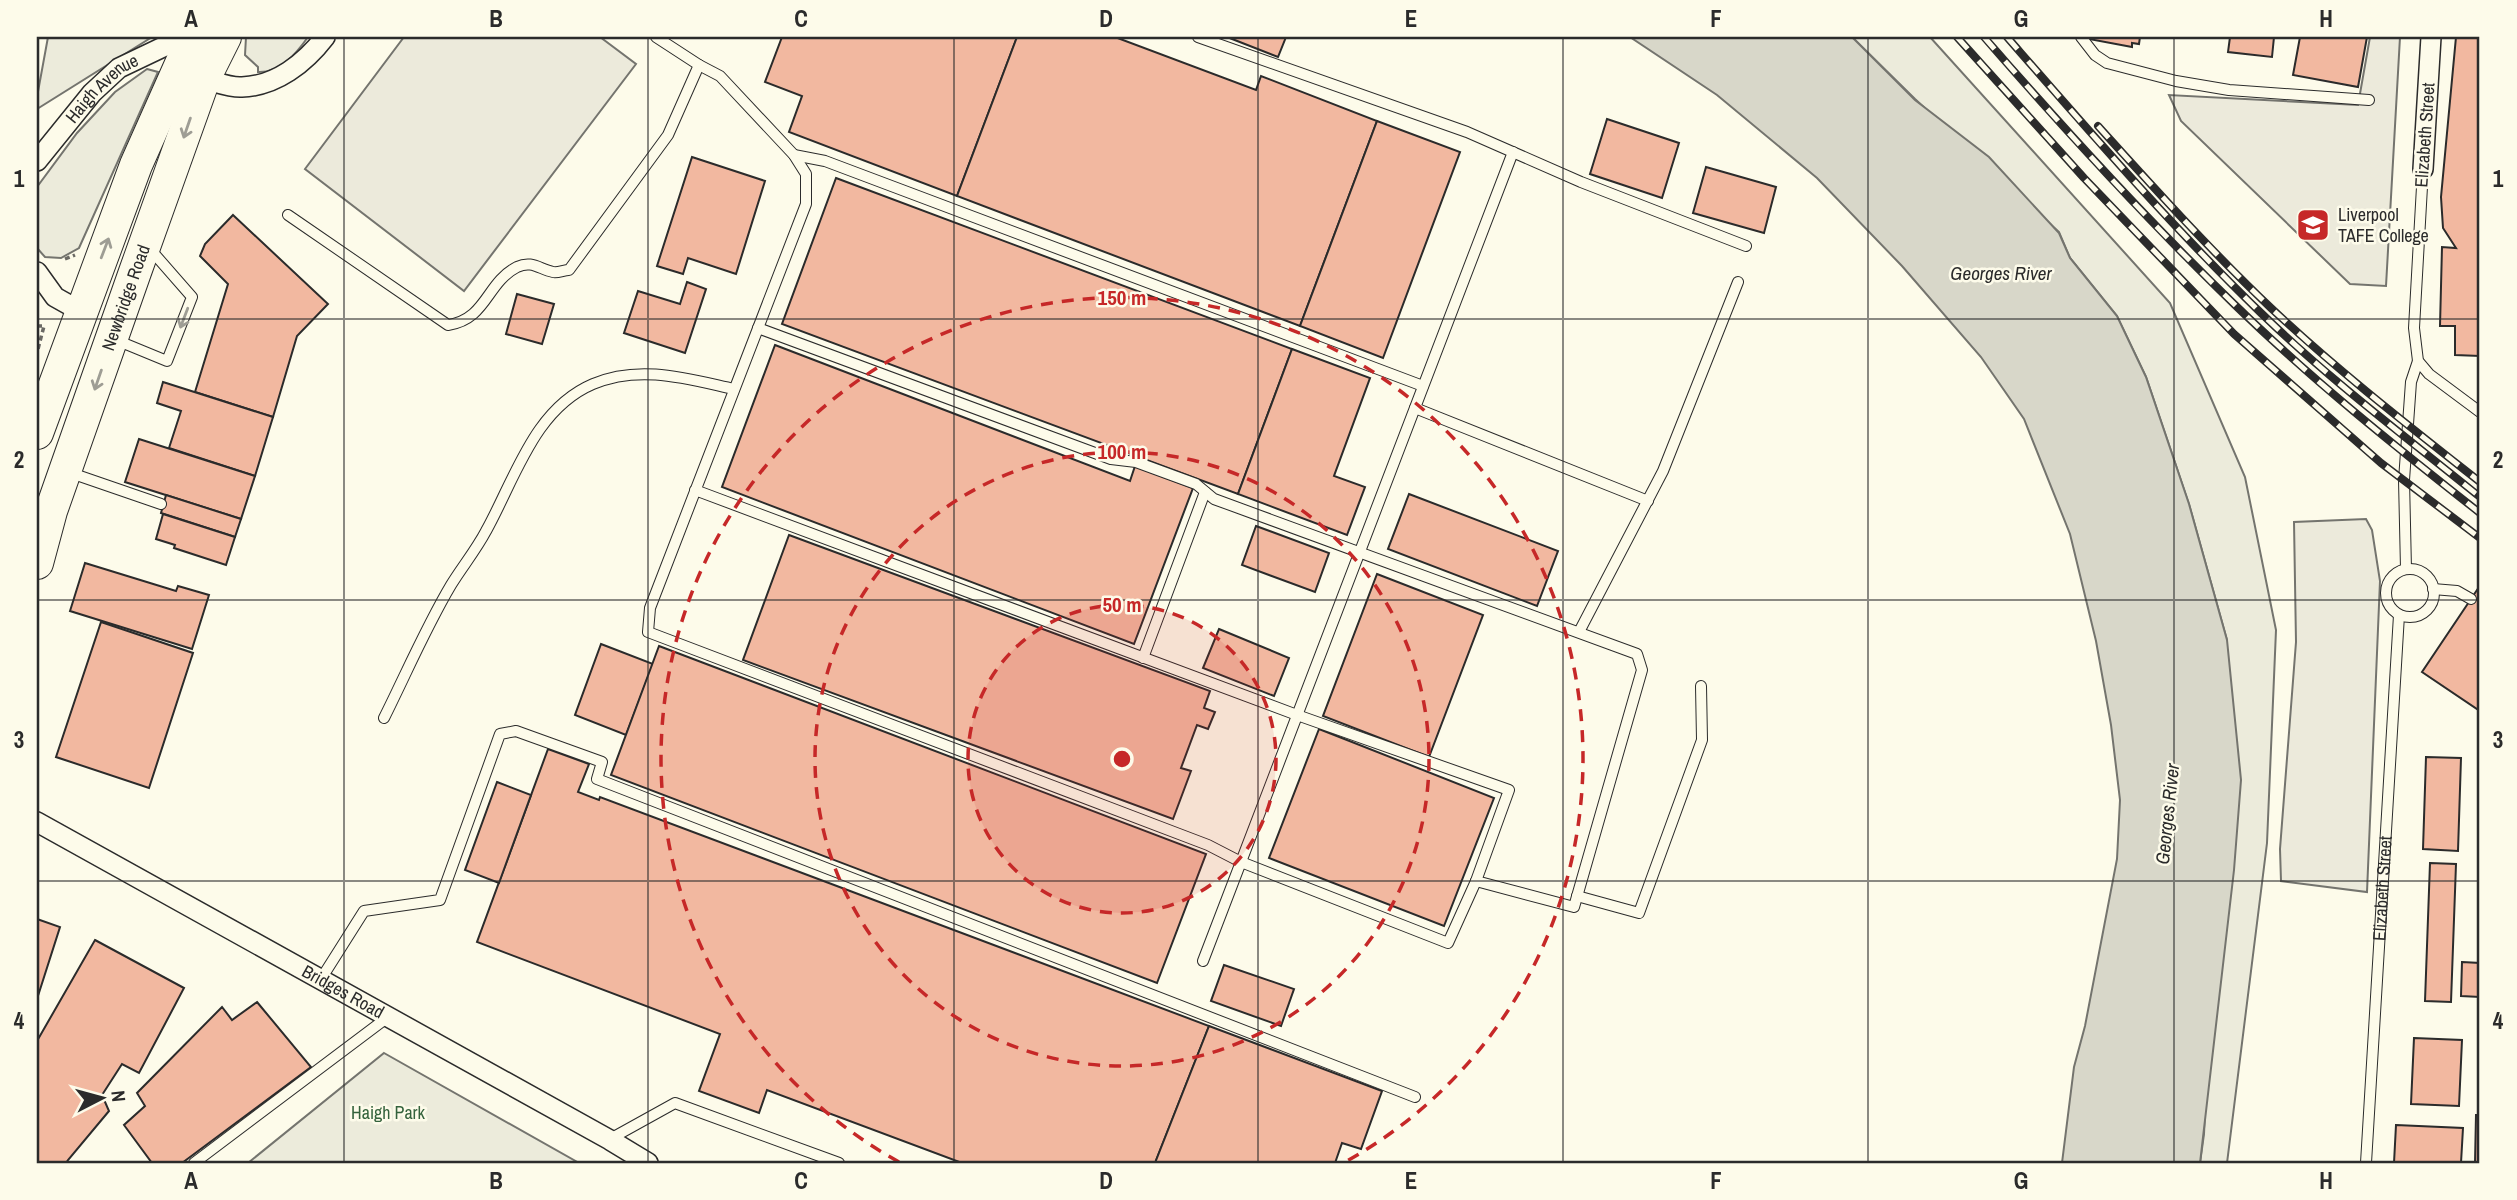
<svg xmlns="http://www.w3.org/2000/svg" width="2517" height="1200" viewBox="0 0 2517 1200" font-family="'Archivo Narrow',sans-serif">
<style>
.green{fill:#ecebdb;stroke:#74746e;stroke-width:2}
.parking{fill:#eceadb;stroke:#74746e;stroke-width:2}
.water{fill:#d8d7c9;stroke:#74746e;stroke-width:2}
.building{fill:#f2b8a0;stroke:#2b2b2b;stroke-width:2}
.lines{fill:none;stroke-linecap:round;stroke-linejoin:round}
.service-casing{stroke:#2b2b2b;stroke-width:12}
.minor-casing{stroke:#2b2b2b;stroke-width:22}
.trunk-casing{stroke:#2b2b2b;stroke-width:34}
.path{stroke:#6a6964;stroke-width:3.5;stroke-dasharray:5 3.5;stroke-linecap:butt}
.service{stroke:#fdfbea;stroke-width:10}
.minor{stroke:#fdfbea;stroke-width:19}
.trunk{stroke:#fdfbea;stroke-width:32}
.rail-casing{stroke:#2b2b2b;stroke-width:8}
.rail{stroke:#fdfbea;stroke-width:5;stroke-dasharray:16;stroke-linecap:butt}
.oneway{stroke:#9e9d94}
.grid{fill:none;stroke:#2b2b2b;stroke-width:2;stroke-opacity:0.55}
.ring{fill:none;stroke:#c62828;stroke-width:3.5;stroke-dasharray:12 9}
.labels{text-anchor:middle;stroke-width:5;stroke-linejoin:round;paint-order:stroke}
.street-label{font-size:18px;fill:#2b2b2b;stroke:#fdfbea}
.poi-label{font-size:18px;fill:#2b2b2b;stroke:#fdfbea;text-anchor:start}
.park-label{font-size:18px;fill:#34623c;stroke:#fdfbea}
.water-label{font-size:19px;font-style:italic;fill:#2b2b2b;stroke:#fdfbea}
.centre{fill:#c62828;stroke:#fdfbea;stroke-width:3.5}
.ring-label{font-size:21px;text-anchor:middle;font-weight:bold;fill:#c62828;stroke:#fdfbea;stroke-width:5;stroke-linejoin:round;paint-order:stroke}
.neatline{fill:none;stroke:#2b2b2b;stroke-width:2.5}
.grid-label{font-size:23px;text-anchor:middle;font-weight:bold;fill:#2b2b2b}
</style>
<rect width="100%" height="100%" fill="#fdfbea"/>
<!-- green -->
<g class="green">
<path d="M48,37H152L37,109V97Z"/>
<path d="M246,37H308C296,54 280,73 258,72V67L245,55Z"/>
<path d="M1852,37H1930L2170,303L2245,477L2276,630L2267,843L2227,1163H2200L2204,1134L2227,640L2189,504L2146,377L2117,316L2070,258L2059,232L1915,99Z"/>
<path d="M147,69L158,72L79,248L61,258L45,257L37,248V187L77,133L115,92Z"/>
<path d="M384,1053L579,1163H248Z"/>
</g>
<!-- parking -->
<g class="parking">
<path d="M404,37H600L636,64L464,291L305,169Z"/>
<path d="M2370,37H2400L2386,286L2350,284L2181,121L2169,95L2358,105Z"/>
<path d="M2366,519L2372,530L2380,581L2367,892L2281,881L2280,849L2296,642L2294,522Z"/>
</g>
<!-- water -->
<path class="water" d="M1630,37H1852L1915,100L1989,157L2059,233L2070,258L2117,316L2146,377L2189,504L2227,640L2241,780L2234,870L2200,1163H2062L2074,1067L2085,1026L2117,859L2120,800L2111,725L2096,641L2070,534L2024,419L1981,357L1902,266L1817,178L1717,95Z"/>
<!-- building -->
<g class="building">
<path d="M782,37H1017L957,196L789,132L802,96L765,82Z"/>
<path d="M1017,37H1115L1256,90L1261,76L1377,121L1300,326L957,196Z"/>
<path d="M1227,37H1286L1278,57Z"/>
<path d="M2089,37H2140L2139,44L2132,43V47L2089,39Z"/>
<path d="M2230,37H2274L2272,57L2228,52Z"/>
<path d="M2300,37H2367L2358,87L2293,75Z"/>
<path d="M2456,37H2480V356L2455,355V326H2440L2442,247L2456,248L2443,228L2441,197Z"/>
<path d="M1607,119L1679,143L1662,198L1590,174Z"/>
<path d="M1377,121L1460,152L1383,358L1300,326Z"/>
<path d="M692,157L765,181L736,274L688,258L683,274L657,266Z"/>
<path d="M1706,167L1776,187L1764,233L1693,213Z"/>
<path d="M836,178L1292,349L1238,494L782,324Z"/>
<path d="M233,215L328,304L297,336L273,417L195,392L228,284L200,256L205,244Z"/>
<path d="M687,282L706,289L685,353L624,333L638,291L680,304Z"/>
<path d="M517,294L554,304L542,344L506,334Z"/>
<path d="M775,345L1130,481L1135,466L1193,488L1134,644L722,487Z"/>
<path d="M1292,349L1370,378L1334,476L1365,487L1347,535L1238,494Z"/>
<path d="M163,382L273,417L255,476L169,448L181,411L157,403Z"/>
<path d="M139,439L255,476L241,519L125,482Z"/>
<path d="M1409,494L1558,551L1537,606L1388,549Z"/>
<path d="M166,495L241,519L235,537L161,513Z"/>
<path d="M163,514L235,537L226,565L174,548L175,545L156,539Z"/>
<path d="M1256,526L1329,553L1315,592L1242,565Z"/>
<path d="M789,535L1210,691L1204,708L1215,712L1208,729L1197,725L1181,768L1191,771L1173,819L743,660Z"/>
<path d="M85,563L176,591L178,586L209,595L192,649L70,611Z"/>
<path d="M1377,574L1483,615L1429,757L1323,716Z"/>
<path d="M2479,587L2480,588V711L2422,672Z"/>
<path d="M101,622L193,653L149,788L56,757Z"/>
<path d="M1219,629L1289,658L1274,696L1203,668Z"/>
<path d="M601,644L653,664L626,735L575,715Z"/>
<path d="M659,646L1206,854L1157,983L611,775Z"/>
<path d="M1319,729L1494,798L1444,926L1269,858Z"/>
<path d="M548,749L589,764L578,792L599,800L600,797L1209,1026L1155,1163H962L767,1090L759,1113L699,1091L720,1034L477,942Z"/>
<path d="M2426,757L2461,758L2458,851L2423,849Z"/>
<path d="M497,782L531,795L499,883L465,870Z"/>
<path d="M2430,863L2456,864L2451,1002L2425,1001Z"/>
<path d="M37,919L60,927L37,999Z"/>
<path d="M95,940L184,988L139,1073L122,1064L102,1095L109,1111L68,1160L66,1163H37V1041Z"/>
<path d="M2462,962L2480,963V997L2461,996Z"/>
<path d="M1224,965L1294,989L1281,1026L1211,1001Z"/>
<path d="M257,1002L311,1067L182,1163H152L124,1125L145,1106L137,1093L222,1007L232,1020Z"/>
<path d="M1209,1026L1382,1091L1361,1149L1342,1143L1335,1163H1155Z"/>
<path d="M2414,1038L2462,1040L2459,1106L2411,1104Z"/>
<path d="M2476,1115H2480V1163H2475Z"/>
<path d="M2396,1125L2463,1128L2461,1163H2394Z"/>
</g>
<g class="lines">
<defs>
<g id="service">
<path d="M1198,37L1467,132L1581,182L1746,246"/>
<path d="M2081,37L2095,55L2107,63L2176,81L2229,90L2369,100"/>
<path d="M794,155L825,161L1423,386"/>
<path d="M2423,169L2414,328L2418,361L2429,374L2480,412"/>
<path d="M288,215L448,325C487,319 486,283 517,267C532,260 539,269 553,272C558,273 564,270 569,270L668,135L699,65L656,37"/>
<path d="M758,328L1111,459L1136,462L1196,484L1214,499L1637,654L1642,670L1574,907L1476,881"/>
<path d="M116,340L167,361L192,297L150,249"/>
<path d="M1415,408L1648,501"/>
<path d="M68,472L161,504"/>
<path d="M695,490L1297,715L1509,790L1476,881L1448,943L1241,862L1208,845L648,632L650,608L806,204V174L794,155L720,76L699,65"/>
<path d="M2406,569L2404,480L2411,382L2418,361"/>
<circle cx="2410" cy="593" r="24"/>
<path d="M2433,589L2457,591L2471,599"/>
<path d="M1579,632L1663,471L1738,282"/>
<path d="M1143,658L1205,492"/>
<path d="M384,718C406,674 426,627 451,585C462,567 476,550 486,531C515,479 534,409 593,384C640,364 688,379 734,389"/>
<path d="M1577,896L1639,913L1702,740L1701,686"/>
<path d="M1203,961L1513,152"/>
<path d="M321,979L364,911L440,900L500,734L516,731L602,762L597,779L1415,1097"/>
<path d="M610,1139L675,1103L839,1163"/>
<path d="M194,1163L388,1017"/>
<path id="s1" d="M2366,1163L2399,615"/>
</g>
<g id="minor">
<path d="M204,79C216,82 231,88 242,87C276,86 305,63 325,37"/>
<path id="s2" d="M37,161L92,93L119,68L184,37"/>
<path d="M2423,169L2431,37"/>
<path d="M37,272L55,297L80,311"/>
<path id="s3" d="M37,822L610,1140L648,1163"/>
</g>
<g id="trunk">
<path d="M37,433L136,165L193,37"/>
<path id="s4" d="M37,563L51,511L135,272L204,79L225,37"/>
</g>
</defs>
<!-- service casing -->
<use href="#service" class="service-casing"/>
<!-- minor casing -->
<use href="#minor" class="minor-casing"/>
<!-- trunk casing -->
<use href="#trunk" class="trunk-casing"/>
<!-- path -->
<g class="path">
<path d="M65,259L75,255"/>
<path d="M37,326H44L37,353"/>
</g>
<!-- service -->
<use href="#service" class="service"/>
<!-- minor -->
<use href="#minor" class="minor"/>
<!-- trunk -->
<use href="#trunk" class="trunk"/>
<defs>
<g id="rail">
<path d="M1957,37L2084,178L2234,334L2381,463L2480,538"/>
<path d="M1984,37C2064,129 2146,219 2234,304C2311,379 2396,447 2480,513"/>
<path d="M2007,37C2089,131 2171,226 2261,313C2330,380 2406,437 2480,497"/>
<path d="M2098,126C2154,188 2210,250 2271,308C2337,370 2409,426 2480,482"/>
</g>
</defs>
<!-- rail casing -->
<use href="#rail" class="rail-casing"/>
<!-- rail -->
<use href="#rail" class="rail"/>
</g>
<!-- one-way arrows -->
<defs><path id="oneway-shaft" d="M-6 0H5M1.5-3L5.5 0L1.5 3" fill="none" stroke-width="1.6" stroke-linecap="round" stroke-linejoin="round" transform="scale(1.75)"/></defs>
<g class="oneway">
<use href="#oneway-shaft" transform="translate(187 128) rotate(109)"/>
<use href="#oneway-shaft" transform="translate(105 248) rotate(-69)"/>
<use href="#oneway-shaft" transform="translate(184 318) rotate(111)"/>
<use href="#oneway-shaft" transform="translate(98 380) rotate(109)"/>
</g>
<!-- grid -->
<path class="grid" d="M344,37V1163M648,37V1163M954,37V1163M1258,37V1163M1563,37V1163M1868,37V1163M2174,37V1163M37,319H2480M37,600H2480M37,881H2480"/>
<!-- distance rings -->
<circle cx="1122" cy="759" r="154" fill="#c62828" fill-opacity=".12"/>
<g class="ring">
<circle cx="1122" cy="759" r="154"/>
<circle cx="1122" cy="759" r="307"/>
<path d="M899 1162A461 461 0 1 1 1345 1162"/>
</g>
<!-- icons -->
<defs>
<symbol id="university-square" viewBox="-11 -11 22 22"><rect x="-9" y="-9" width="18" height="18" rx="4" fill="#c62828" stroke="#fdfbea"/><path d="M0-5L7-2L0 1L-7-2ZM-4 1L0 2.5L4 1V4Q0 6-4 4Z" fill="#fff"/></symbol>
</defs>
<g fill-rule="evenodd">
<use href="#university-square" x="2294" y="206" width="38" height="38"/>
</g>
<g class="labels">
<!-- street labels -->
<g class="street-label">
<text dy="6" stroke="none"><textPath href="#s2" startOffset="98">Haigh Avenue</textPath></text>
<text transform="translate(2425 135) rotate(-86)" y="6">Elizabeth Street</text>
<text dy="6" stroke="none"><textPath href="#s4" startOffset="280">Newbridge Road</textPath></text>
<text dy="6" stroke="none"><textPath href="#s1" startOffset="275">Elizabeth Street</textPath></text>
<text dy="6" stroke="none"><textPath href="#s3" startOffset="350">Bridges Road</textPath></text>
</g>
<!-- poi labels -->
<g class="poi-label">
<text x="2338" y="221">Liverpool<tspan x="2338" dy="21">TAFE College</tspan></text>
</g>
<!-- park labels -->
<g class="park-label">
<text x="388" y="1119">Haigh Park</text>
</g>
<!-- water labels -->
<g class="water-label">
<text x="2001" y="280">Georges River</text>
<text transform="translate(2167 814) rotate(-84)" y="7">Georges River</text>
</g>
</g>
<circle cx="1122" cy="759" r="10" class="centre"/>
<g class="ring-label">
<text x="1122" y="305">150 m</text>
<text x="1122" y="459">100 m</text>
<text x="1122" y="612">50 m</text>
</g>
<!-- border -->
<rect width="2517" height="1200" fill="none" stroke="#fdfbea" stroke-width="77"/>
<!-- north arrow -->
<g transform="translate(102 1098) rotate(84)" stroke="#fdfbea" stroke-width="5" paint-order="stroke">
<path d="M0-5L12 26L0 18L-12 26Z" fill="#2b2b2b"/>
<text y="-10" font-size="19" font-weight="bold" text-anchor="middle" fill="#2b2b2b">N</text>
</g>
<rect x="38" y="38" width="2440" height="1124" class="neatline"/>
<g class="grid-label">
<text x="191" y="27">A</text>
<text x="496" y="27">B</text>
<text x="801" y="27">C</text>
<text x="1106" y="27">D</text>
<text x="1411" y="27">E</text>
<text x="1716" y="27">F</text>
<text x="2021" y="27">G</text>
<text x="2326" y="27">H</text>
<text x="19" y="187">1</text>
<text x="2498" y="187">1</text>
<text x="19" y="468">2</text>
<text x="2498" y="468">2</text>
<text x="19" y="748">3</text>
<text x="2498" y="748">3</text>
<text x="19" y="1029">4</text>
<text x="2498" y="1029">4</text>
<text x="191" y="1189">A</text>
<text x="496" y="1189">B</text>
<text x="801" y="1189">C</text>
<text x="1106" y="1189">D</text>
<text x="1411" y="1189">E</text>
<text x="1716" y="1189">F</text>
<text x="2021" y="1189">G</text>
<text x="2326" y="1189">H</text>
</g>
</svg>
